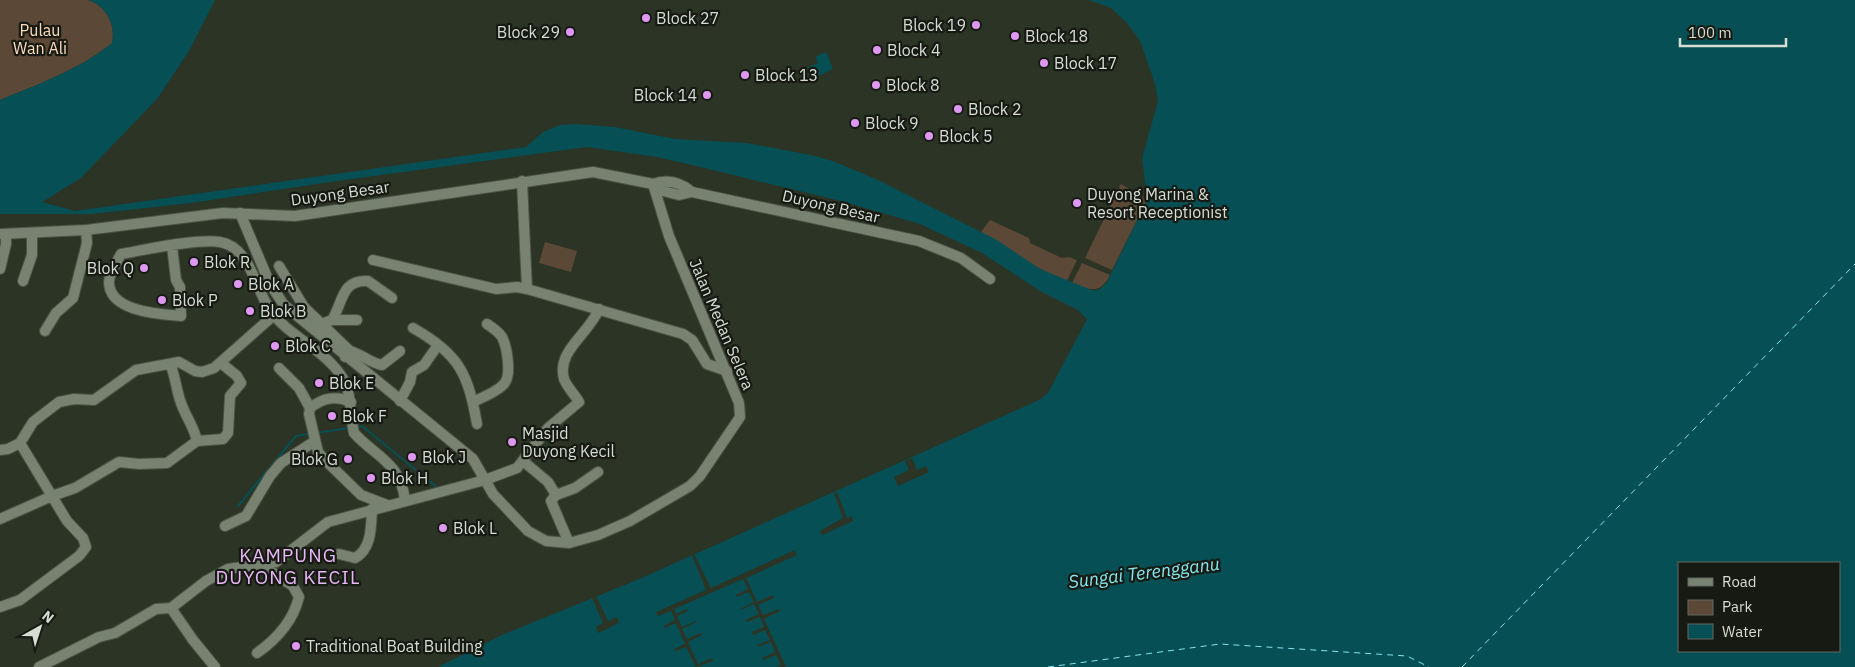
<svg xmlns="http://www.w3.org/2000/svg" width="1855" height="667" viewBox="0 0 1855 667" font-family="'IBM Plex Sans',sans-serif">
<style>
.green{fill:#5c4836}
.water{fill:#064f54;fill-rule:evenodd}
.pier{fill:#2b3425}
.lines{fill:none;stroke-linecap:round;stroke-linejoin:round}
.stream{stroke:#064f54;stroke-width:2}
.ferry{stroke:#84e7ef;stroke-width:1;stroke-dasharray:6 5;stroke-linecap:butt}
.minor-casing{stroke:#4b5244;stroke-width:12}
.minor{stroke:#778270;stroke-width:10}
.poi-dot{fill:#de98f2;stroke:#161a13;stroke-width:2}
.labels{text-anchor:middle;stroke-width:4.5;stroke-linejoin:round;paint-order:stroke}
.poi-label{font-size:16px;fill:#d7ddd3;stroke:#161a13;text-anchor:start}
.park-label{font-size:16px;fill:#ffdbbc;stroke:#161a13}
.street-label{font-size:16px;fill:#d7ddd3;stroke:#161a13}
.water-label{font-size:18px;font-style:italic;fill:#84e7ef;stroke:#161a13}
.quarter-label{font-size:19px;letter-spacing:1px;fill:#e8b7f6;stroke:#161a13}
</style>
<rect width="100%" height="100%" fill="#2b3425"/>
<!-- green -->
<g class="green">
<path d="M0,0H88C106,6 116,24 112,43C80,69 39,84 0,100Z"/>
<path d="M1121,184L1147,200L1112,270L1085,258Z"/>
<path d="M990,220L1029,238L1030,243L1062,258L1069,257L1077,260L1067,281L1040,269L981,232Z"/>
<path d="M545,242L577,251L571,272L539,263Z"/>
<path d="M1082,263L1110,275C1100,295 1090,290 1072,283Z"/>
</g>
<!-- water -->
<g class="water">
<path d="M88,0H215L189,51L157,99L81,178L42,202L75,211L526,147L543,132L561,125L576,124L615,127L675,139L747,143L811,155L833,161L876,179L997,240L1040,269L1094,291L1100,289L1107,282L1147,200L1142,158L1158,101L1155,84L1140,41L1126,22L1111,8L1089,0H1855V667H438L504,634L637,580L1039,400L1048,393L1087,319L1078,310L1040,291L982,253L920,224L841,201L696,166L657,157L587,147L330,182L191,203L92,214H0V100C39,84 80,69 112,43C116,24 106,6 88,0ZM1679,563H1839V651H1679Z"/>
<path d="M826,52L833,69L812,79L807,68L818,63L815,57Z"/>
</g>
<!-- pier -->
<g class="pier">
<path d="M912,458L917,470L926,466L929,472L898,486L894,477L909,470L905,461Z"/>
<path d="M837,492L847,518L852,516L853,521L822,535L820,531L843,518L834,493Z"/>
<path d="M795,550L797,555L746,578L757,602L773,595L774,598L758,605L763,615L779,609L780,611L764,619L786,667H776L781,665L776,655L763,660L762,658L775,652L771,642L758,647L757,645L770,640L765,630L753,635L752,632L764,627L760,617L746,622L745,620L759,614L754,604L740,610V609L754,602L749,592L736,597V595L748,589L743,579L674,609L676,614L687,609L688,611L677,616L682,627L696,621L697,622L682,629L687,639L701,633L702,635L688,642L698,664L712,658L713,661L696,667L686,647L675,651L674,649L685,644L676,623L664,628V626L675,620L671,611L658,616L656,612L706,590L692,555L694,554L711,588Z"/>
<path d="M596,596L608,621L617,617L619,623L598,633L596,627L603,623L592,598Z"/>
</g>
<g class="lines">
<!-- stream -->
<g class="stream">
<path d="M356,427L362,426L439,489"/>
<path d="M316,433L349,428"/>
<path d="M238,506L296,436L309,434"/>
</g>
<!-- ferry -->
<g class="ferry">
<path d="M1048,667L1220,644L1407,656L1429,667"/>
<path d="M1462,667L1855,264"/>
</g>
<defs>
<g id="minor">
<path d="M522,181L527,289L683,334L692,340L707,364L727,371"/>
<path d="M653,184C667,179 680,182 692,192L919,241L961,258L990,279"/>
<path d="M240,213L270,284L284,305L473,459L493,494L528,531L546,541L569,543L598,535L630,521L690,486L700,476L740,417L739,403L669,236L653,184"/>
<path d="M0,234L86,230L223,213L295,216L593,172L653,184L663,191L679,195L692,192"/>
<path d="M172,246L176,280L180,287L181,316C160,314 109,312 109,282C109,273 117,262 121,254C144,250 199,238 220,242C250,247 255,288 270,310C288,336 322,348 340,374C353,392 349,413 354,433C377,458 400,462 405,500"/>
<path d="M373,260L496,289L517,287L527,289"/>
<path d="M279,266L304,307L350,351L345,357"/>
<path d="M0,269L6,244V234"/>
<path d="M23,281L32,255V233"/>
<path d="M332,320H357"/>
<path d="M316,326L332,320C343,303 341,279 368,281L392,298"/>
<path d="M413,328C459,354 468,373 477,424"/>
<path d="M45,331L56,313L73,298L87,243L86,230"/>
<path d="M350,351C362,354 370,363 382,365L400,351"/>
<path d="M170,364C176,377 176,390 181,403C186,417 194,427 197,441"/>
<path d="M279,368L299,388L310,408"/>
<path d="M400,401L410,382L412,372L424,365L438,345"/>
<path d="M351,402C335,395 323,398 310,408L309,414L318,452L324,459L361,495L387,505"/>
<path d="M473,402C483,397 497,392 504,384C512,375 507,347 502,337C498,331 493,328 487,324"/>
<path d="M0,450L8,449L20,443L33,422L59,402L74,399L94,400L136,370L179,362L195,371L202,372L214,368L274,315"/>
<path d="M523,461L548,482L556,495"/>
<path d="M0,519L52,496L75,488L119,462L139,464L167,463L197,441L223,439L228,433L230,396L241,383L237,376L221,363"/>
<path d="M225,526L246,516L270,476L281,463L315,441"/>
<path d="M569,543L551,501L556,495L575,488L598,472"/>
<path d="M339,554L355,558C372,549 371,526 372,509"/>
<path d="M0,607L20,600L79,556L86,547L83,538L67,521L20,443"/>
<path d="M171,608L193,640L215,667"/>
<path d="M257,653C277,639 293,621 299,597L293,586L263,566"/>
<path d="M39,667L99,637L115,633L156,609L171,608L206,581L228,569L276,562L328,522L485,480L517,468L548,428L579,402C575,395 567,387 564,379C556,351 589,334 599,309"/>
</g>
</defs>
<!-- minor casing -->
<use href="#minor" class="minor-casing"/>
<!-- minor -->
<use href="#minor" class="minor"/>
</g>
<!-- markers -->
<g class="poi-dot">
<circle cx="646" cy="18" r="5"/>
<circle cx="976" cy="25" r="5"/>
<circle cx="570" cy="32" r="5"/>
<circle cx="1015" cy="36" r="5"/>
<circle cx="877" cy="50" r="5"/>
<circle cx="1044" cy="63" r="5"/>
<circle cx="745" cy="75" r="5"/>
<circle cx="876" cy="85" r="5"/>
<circle cx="707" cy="95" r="5"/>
<circle cx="958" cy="109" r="5"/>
<circle cx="855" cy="123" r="5"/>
<circle cx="929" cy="136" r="5"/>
<circle cx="1077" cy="203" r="5"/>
<circle cx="194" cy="262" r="5"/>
<circle cx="144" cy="268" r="5"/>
<circle cx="238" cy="284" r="5"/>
<circle cx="162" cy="300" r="5"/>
<circle cx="250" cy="311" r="5"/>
<circle cx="275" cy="346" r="5"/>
<circle cx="319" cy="383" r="5"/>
<circle cx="332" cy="416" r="5"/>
<circle cx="512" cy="442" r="5"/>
<circle cx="412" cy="457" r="5"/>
<circle cx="348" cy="459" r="5"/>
<circle cx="371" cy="478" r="5"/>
<circle cx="443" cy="528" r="5"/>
<circle cx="296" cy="646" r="5"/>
</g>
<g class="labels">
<!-- poi labels -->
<g class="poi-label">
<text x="656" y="24">Block 27</text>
<text x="966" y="31" text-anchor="end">Block 19</text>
<text x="560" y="38" text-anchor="end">Block 29</text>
<text x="1025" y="42">Block 18</text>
<text x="887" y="56">Block 4</text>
<text x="1054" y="69">Block 17</text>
<text x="755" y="81">Block 13</text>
<text x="886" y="91">Block 8</text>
<text x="697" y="101" text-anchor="end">Block 14</text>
<text x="968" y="115">Block 2</text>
<text x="865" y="129">Block 9</text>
<text x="939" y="142">Block 5</text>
<text x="1087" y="200">Duyong Marina &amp;<tspan x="1087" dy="18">Resort Receptionist</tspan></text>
<text x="204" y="268">Blok R</text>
<text x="134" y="274" text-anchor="end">Blok Q</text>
<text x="248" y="290">Blok A</text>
<text x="172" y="306">Blok P</text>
<text x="260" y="317">Blok B</text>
<text x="285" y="352">Blok C</text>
<text x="329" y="389">Blok E</text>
<text x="342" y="422">Blok F</text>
<text x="522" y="439">Masjid<tspan x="522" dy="18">Duyong Kecil</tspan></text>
<text x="422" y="463">Blok J</text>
<text x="338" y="465" text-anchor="end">Blok G</text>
<text x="381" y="484">Blok H</text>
<text x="453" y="534">Blok L</text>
<text x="306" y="652">Traditional Boat Building</text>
</g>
<!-- park labels -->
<g class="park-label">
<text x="40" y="36">Pulau<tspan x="40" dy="18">Wan Ali</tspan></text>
</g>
<!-- street labels -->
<g class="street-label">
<text transform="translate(340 193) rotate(-8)" y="6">Duyong Besar</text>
<text transform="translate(831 206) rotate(13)" y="6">Duyong Besar</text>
<text transform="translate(722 324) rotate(67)" y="6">Jalan Medan Selera</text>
</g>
<!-- water labels -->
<g class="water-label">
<text transform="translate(1144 573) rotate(-7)" y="6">Sungai Terengganu</text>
</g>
<!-- quarter labels -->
<g class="quarter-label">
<text x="288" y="562">KAMPUNG<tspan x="288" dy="22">DUYONG KECIL</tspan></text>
</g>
</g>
<!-- legend -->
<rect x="1678" y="562" width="162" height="90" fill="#161a13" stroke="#636860"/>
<rect x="1688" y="578" width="25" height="8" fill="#778270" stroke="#636860"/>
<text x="1722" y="587" font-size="15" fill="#d7ddd3">Road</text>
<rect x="1688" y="600" width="25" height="15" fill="#5c4836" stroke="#636860"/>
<text x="1722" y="612" font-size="15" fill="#d7ddd3">Park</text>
<rect x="1688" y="624" width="25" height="15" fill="#064f54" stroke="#636860"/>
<text x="1722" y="637" font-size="15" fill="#d7ddd3">Water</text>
<!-- north arrow -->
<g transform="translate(40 627) rotate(39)" stroke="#161a13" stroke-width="4" paint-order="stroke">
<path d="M0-4L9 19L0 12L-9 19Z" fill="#d7ddd3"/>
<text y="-8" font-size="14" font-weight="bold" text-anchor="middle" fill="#d7ddd3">N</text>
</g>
<!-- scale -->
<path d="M1680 38v8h106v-8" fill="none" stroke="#d7ddd3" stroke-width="2.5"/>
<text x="1688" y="38" font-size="15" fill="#d7ddd3" stroke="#161a13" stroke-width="4" paint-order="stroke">100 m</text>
</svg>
